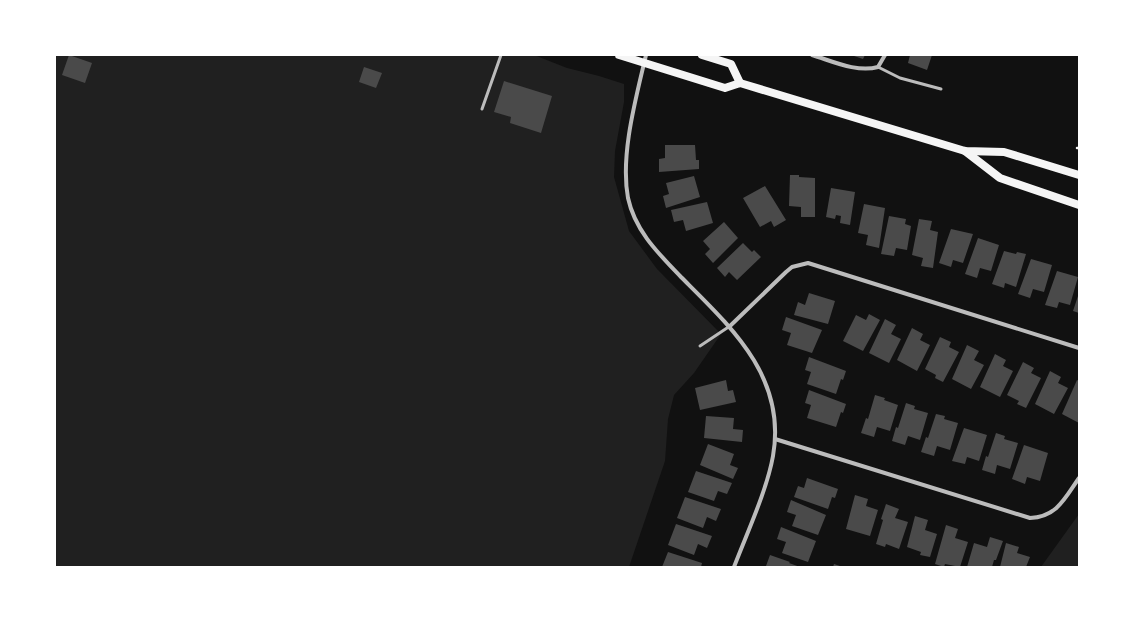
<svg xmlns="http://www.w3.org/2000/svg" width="1134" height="622" viewBox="0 0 1134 622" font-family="Mulish,sans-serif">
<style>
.green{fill:#202020}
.building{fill:#4a4a4a}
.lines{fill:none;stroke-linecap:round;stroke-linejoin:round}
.path{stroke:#f5f5f5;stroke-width:2.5}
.service{stroke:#bcbcbc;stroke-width:3}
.minor{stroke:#bcbcbc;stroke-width:4}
.secondary{stroke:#f5f5f5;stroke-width:8}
</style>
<rect width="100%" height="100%" fill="#111"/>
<!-- green -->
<g class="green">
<path d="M55,55H534L567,68L599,76L624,84V102L615,151L614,177L629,231L657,269L721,334L694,373L674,395L668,419L665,461L629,567H55Z"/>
<path d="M1079,514V567H1041Z"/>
</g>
<!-- building -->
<g class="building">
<path d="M69,55L92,63L85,83L62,75Z"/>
<path d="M851,55H865L863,59Z"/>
<path d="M910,55H932L927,70L908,63Z"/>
<path d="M364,67L382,73L376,88L359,82Z"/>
<path d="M504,81L552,96L541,133L510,123L511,117L494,112Z"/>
<path d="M665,145H695L696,160H699V169L659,172V159L665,158Z"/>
<path d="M790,175H799V177L815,178V217H801V207L789,206Z"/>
<path d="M694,176L700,197L666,208L663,196L669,194L666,183Z"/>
<path d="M765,186L786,220L774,227L771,221L760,227L743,198Z"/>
<path d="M831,188L855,192L850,225L840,223L841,216L836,215L835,219L826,217Z"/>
<path d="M707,202L713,223L686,231L683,220L674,222L671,210Z"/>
<path d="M864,204L885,208L879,248L866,245L868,235L858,233Z"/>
<path d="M889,216L906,219L905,224L911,226L907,250L896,248L894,256L881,254Z"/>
<path d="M919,219L932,221L930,230L938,232L933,268L921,266L923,258L912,255Z"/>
<path d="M724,222L738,238L713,263L705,254L710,249L703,241Z"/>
<path d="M951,229L973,234L963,263L953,260L951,267L939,263Z"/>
<path d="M978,238L999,245L991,271L980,268L977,278L965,274Z"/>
<path d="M743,243L752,252L754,250L761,257L737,280L729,272L725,277L717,268Z"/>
<path d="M1004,251L1016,254L1017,252L1026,254L1016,287L1005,283L1004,288L992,284Z"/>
<path d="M1031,259L1052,265L1044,292L1033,289L1030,298L1018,294Z"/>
<path d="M1057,271L1078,277L1070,305L1059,302L1057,308L1045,305Z"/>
<path d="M809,293L835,301L828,324L794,315L798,302L805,305Z"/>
<path d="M1079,293V313L1073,311Z"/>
<path d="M869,314L880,320L863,351L843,341L856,315L866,320Z"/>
<path d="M786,317L822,330L812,353L787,345L791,333L782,330Z"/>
<path d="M885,319L896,325L891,334L901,339L889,363L869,353Z"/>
<path d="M912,328L923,334L920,340L930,345L917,371L897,360Z"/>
<path d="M940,337L951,342L949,347L959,352L943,382L935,378L936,375L925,369Z"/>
<path d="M967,345L979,351L974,360L984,365L971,389L952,379Z"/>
<path d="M995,354L1006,360L1003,366L1013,371L1000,397L980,387Z"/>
<path d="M809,357L846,371L843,380L841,379L836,394L807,384L811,372L805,370Z"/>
<path d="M1023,362L1034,368L1031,373L1041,378L1026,408L1017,404L1019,401L1007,395Z"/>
<path d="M1050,371L1061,377L1058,383L1068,388L1054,414L1035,404Z"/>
<path d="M726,380L728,391L733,390L736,402L700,410L695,388Z"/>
<path d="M1077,380L1079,381V423L1062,414Z"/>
<path d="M809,390L846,404L843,413L841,412L836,427L807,418L811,405L805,403Z"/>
<path d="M875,395L885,398L884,400L898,405L890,431L877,427L874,437L861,433L866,418L868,419Z"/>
<path d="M906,403L915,406L914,409L928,413L920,440L908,436L905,445L892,441L896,427L898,428Z"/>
<path d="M936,414L945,416L944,419L958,423L950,450L937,446L934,456L921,452L926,437L928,438Z"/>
<path d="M706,416L734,418L733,429L743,430L742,442L704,438Z"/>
<path d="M964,428L987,435L979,461L967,457L965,464L952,461Z"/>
<path d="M996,433L1005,436L1004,439L1018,443L1010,469L997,465L995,474L982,470L986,456L988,457Z"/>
<path d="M708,444L734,454L730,465L738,468L733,479L700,465Z"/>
<path d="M1024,445L1048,453L1040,481L1027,477L1025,484L1012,479Z"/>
<path d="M696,471L732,483L727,494L718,491L714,501L688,492Z"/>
<path d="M807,478L838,489L835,498L832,497L828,509L794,497L798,486L804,488Z"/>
<path d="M855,495L868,499L866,506L878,510L870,536L846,529Z"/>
<path d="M685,497L721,509L716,521L707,517L703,528L677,518Z"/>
<path d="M791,500L826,515L818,535L792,526L796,515L787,512Z"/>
<path d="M886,504L899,509L895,518L908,522L899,549L886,544L885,547L876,544L883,520L881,519Z"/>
<path d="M915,516L928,520L925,530L937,534L930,557L920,555L921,552L907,547Z"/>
<path d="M676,524L712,536L707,548L698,544L694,555L668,545Z"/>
<path d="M946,525L958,529L955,538L968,542L960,567L945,564L944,567L935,564Z"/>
<path d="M781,527L816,541L808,562L782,553L786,542L777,539Z"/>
<path d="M990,537L1003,541L996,560H994L992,567H967L974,543L987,547Z"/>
<path d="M1006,543L1019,547L1017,553L1030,557L1026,567H1000Z"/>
<path d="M668,552L702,563L701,567H662Z"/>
<path d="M770,555L790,562L789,563L800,567L766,566Z"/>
<path d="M834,564L843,567H833Z"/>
</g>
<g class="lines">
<!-- path -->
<path class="path" d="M1077,148H1079"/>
<!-- service -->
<g class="service">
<path d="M878,67L900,78L941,89"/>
<path d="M482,109L501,55"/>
<path d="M700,346L730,326"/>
</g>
<!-- minor -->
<g class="minor">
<path d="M646,55C636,98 620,155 628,198C635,231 659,254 681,277C731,327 787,377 773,456C767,490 747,533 734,567"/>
<path d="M812,55C832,61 857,73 878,67L885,55"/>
<path d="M730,326L786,272L792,267L808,263L1079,348"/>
<path d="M775,439L1030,518C1057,517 1065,498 1079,478"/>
</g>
<!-- secondary -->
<g class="secondary">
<path d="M619,55L725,88L740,83L965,151L1004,152L1079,175"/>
<path d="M702,55L731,64L740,83"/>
<path d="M965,151L1000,178L1079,205"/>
</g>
</g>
<!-- border -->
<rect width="1134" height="622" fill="none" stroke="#ffffff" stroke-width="112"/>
</svg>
